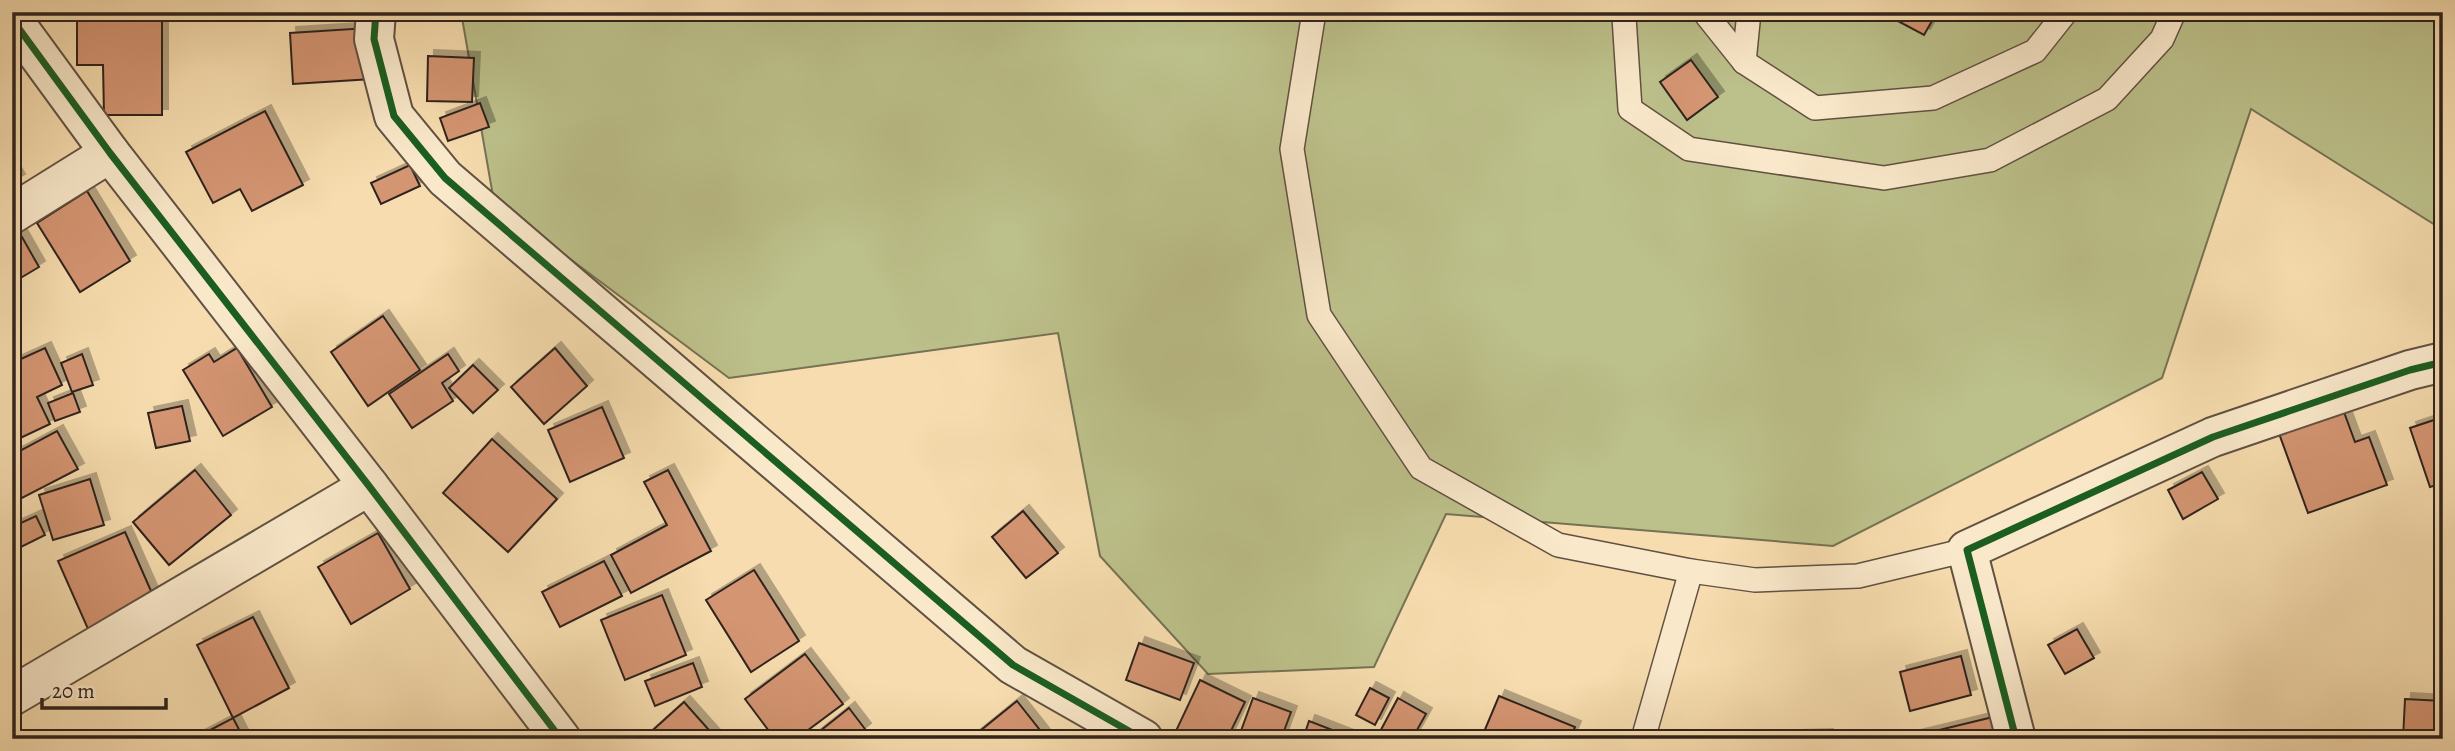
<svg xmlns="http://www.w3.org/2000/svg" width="2455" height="751" viewBox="0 0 2455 751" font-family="Alegreya,serif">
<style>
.green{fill:#bcc08a;stroke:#767254;stroke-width:2}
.building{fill:#d49572;stroke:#2f231e;stroke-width:2;filter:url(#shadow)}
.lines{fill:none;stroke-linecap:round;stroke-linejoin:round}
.service-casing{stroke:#615142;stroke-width:26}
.minor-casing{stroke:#615142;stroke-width:42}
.service{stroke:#f9e8ca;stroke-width:23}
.minor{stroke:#f9e8ca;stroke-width:38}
.cycleway-casing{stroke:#f9e8ca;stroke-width:11}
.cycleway{stroke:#1b5e20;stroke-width:7}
</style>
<defs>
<filter id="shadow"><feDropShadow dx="6" dy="-6" stdDeviation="0" flood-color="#0004"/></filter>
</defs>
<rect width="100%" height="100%" fill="#f6dcae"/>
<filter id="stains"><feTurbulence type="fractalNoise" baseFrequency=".00286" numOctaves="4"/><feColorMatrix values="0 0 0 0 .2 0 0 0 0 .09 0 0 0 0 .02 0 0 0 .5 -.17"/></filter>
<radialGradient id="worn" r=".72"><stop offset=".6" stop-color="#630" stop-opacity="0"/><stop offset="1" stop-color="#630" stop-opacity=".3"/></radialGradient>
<!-- green -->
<path class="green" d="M461,12H2443V230L2251,109L2162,378L1833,546L1446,514L1374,667L1208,674L1100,556L1058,333L729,378L494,202Z"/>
<!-- building -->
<g class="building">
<path d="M77,12H162V115H104L103,65H77Z"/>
<path d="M1881,12H1937L1924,35Z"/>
<path d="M368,28L372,79L293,84L290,33Z"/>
<path d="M428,56L474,58L472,102L427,101Z"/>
<path d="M1691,60L1718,97L1687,120L1660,82Z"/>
<path d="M480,103L489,127L448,141L440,118Z"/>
<path d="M265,111L303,185L252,211L240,189L213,203L186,152Z"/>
<path d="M410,165L420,186L381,204L371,183Z"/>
<path d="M12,168L19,180L12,184Z"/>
<path d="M87,191L130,261L80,292L37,223Z"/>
<path d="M18,230L39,267L12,283V234Z"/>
<path d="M383,316L420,370L368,406L331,352Z"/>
<path d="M45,348L62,385L37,397L50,424L12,442V363Z"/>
<path d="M237,348L272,407L223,436L183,370L209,354L214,362Z"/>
<path d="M555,348L587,386L544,424L511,387Z"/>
<path d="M82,354L93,385L72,392L61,363Z"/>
<path d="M448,354L459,371L442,383L453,401L412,428L389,394Z"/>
<path d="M473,365L498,390L473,413L449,388Z"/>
<path d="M73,393L80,412L55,421L48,403Z"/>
<path d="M2341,404L2355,442L2369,437L2387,485L2308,513L2277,428Z"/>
<path d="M182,406L190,441L156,448L148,413Z"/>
<path d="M602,407L624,458L570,482L548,430Z"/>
<path d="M2443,417V483L2430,487L2410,428Z"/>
<path d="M57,431L78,469L22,498L12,480V455Z"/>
<path d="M492,439L557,499L508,552L443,493Z"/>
<path d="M195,470L231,515L169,565L133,522Z"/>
<path d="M668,470L711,551L631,593L611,555L667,525L644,482Z"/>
<path d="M2202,472L2218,499L2183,519L2168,490Z"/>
<path d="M90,479L104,525L53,540L39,495Z"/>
<path d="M1023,511L1058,553L1026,578L992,537Z"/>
<path d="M36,516L45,535L17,549L12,539V527Z"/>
<path d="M125,532L155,600L88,629L58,561Z"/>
<path d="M378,533L410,589L351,624L318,567Z"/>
<path d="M604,561L622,596L560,627L542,592Z"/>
<path d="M754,570L799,641L751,672L706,600Z"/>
<path d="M662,595L686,655L625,680L601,620Z"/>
<path d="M253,617L289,688L233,718L197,645Z"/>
<path d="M2077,629L2094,658L2065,674L2048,645Z"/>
<path d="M1139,643L1194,663L1180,700L1126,680Z"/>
<path d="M805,654L843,704L796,739H775L745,699Z"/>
<path d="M1961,656L1971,695L1910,711L1900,672Z"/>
<path d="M693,663L702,687L655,706L645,681Z"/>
<path d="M1200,680L1245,702L1227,739H1188L1175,733Z"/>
<path d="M1370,688L1389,698L1375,725L1356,715Z"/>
<path d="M1499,696L1575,727L1570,739H1481Z"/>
<path d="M1253,698L1291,712L1281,739H1238Z"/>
<path d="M1398,698L1426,714L1412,739H1376Z"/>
<path d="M2405,699L2443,701V739H2403Z"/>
<path d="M1017,701L1047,739H970Z"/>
<path d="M684,702L717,739H643Z"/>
<path d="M849,708L865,729L853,739H810Z"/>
<path d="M1993,717L1998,739H1902Z"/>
<path d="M233,718L244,739H193Z"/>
<path d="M1309,721L1353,738V739H1303Z"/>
<path d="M1827,735V739H1763V737Z"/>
</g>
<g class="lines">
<defs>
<g id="service">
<path d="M1314,12L1292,149L1319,315L1421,468L1558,545L1691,571L1755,580L1858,576L1967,550"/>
<path d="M1626,12L1624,17L1630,109L1689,149L1884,178L1990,160L2107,99L2162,39L2174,12"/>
<path d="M1704,12L1744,62L1815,108L1933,98L2035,51L2066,12"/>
<path d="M1744,62L1749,12"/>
<path d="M1643,739L1691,571"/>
</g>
<g id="minor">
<path d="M376,12L374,39L394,116L445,178L1013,665L1143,739"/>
<path d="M12,19L110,153L369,486L561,739"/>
<path d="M12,214L110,153"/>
<path d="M12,696L369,486"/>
<path d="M2016,739L1967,550L2213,437L2410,370L2443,362"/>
</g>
</defs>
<!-- service casing -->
<use href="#service" class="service-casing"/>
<!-- minor casing -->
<use href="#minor" class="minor-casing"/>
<!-- service -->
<use href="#service" class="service"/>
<!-- minor -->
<use href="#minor" class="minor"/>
<defs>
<g id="cycleway">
<path d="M376,12L374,39L394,116L445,178L1013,665L1143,739"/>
<path d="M12,19L110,153L369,486L561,739"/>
<path d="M2016,739L1967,550L2213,437L2410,370L2443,362"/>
</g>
</defs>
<!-- cycleway casing -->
<use href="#cycleway" class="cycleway-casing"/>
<!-- cycleway -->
<use href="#cycleway" class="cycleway"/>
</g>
<!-- margin -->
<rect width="2455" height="751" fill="none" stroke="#f6dcae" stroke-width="42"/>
<rect x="14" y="14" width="2427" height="723" fill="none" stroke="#2f231e" stroke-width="3.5"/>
<rect x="21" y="21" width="2413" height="709" fill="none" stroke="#2f231e" stroke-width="2"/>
<!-- scale -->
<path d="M42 698v10h124v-10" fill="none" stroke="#2f231e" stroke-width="3.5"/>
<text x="52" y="698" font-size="21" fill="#2f231e" stroke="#f9e8ca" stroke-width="5" paint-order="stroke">20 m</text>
<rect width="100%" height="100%" filter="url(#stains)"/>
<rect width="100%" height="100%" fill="url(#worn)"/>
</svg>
